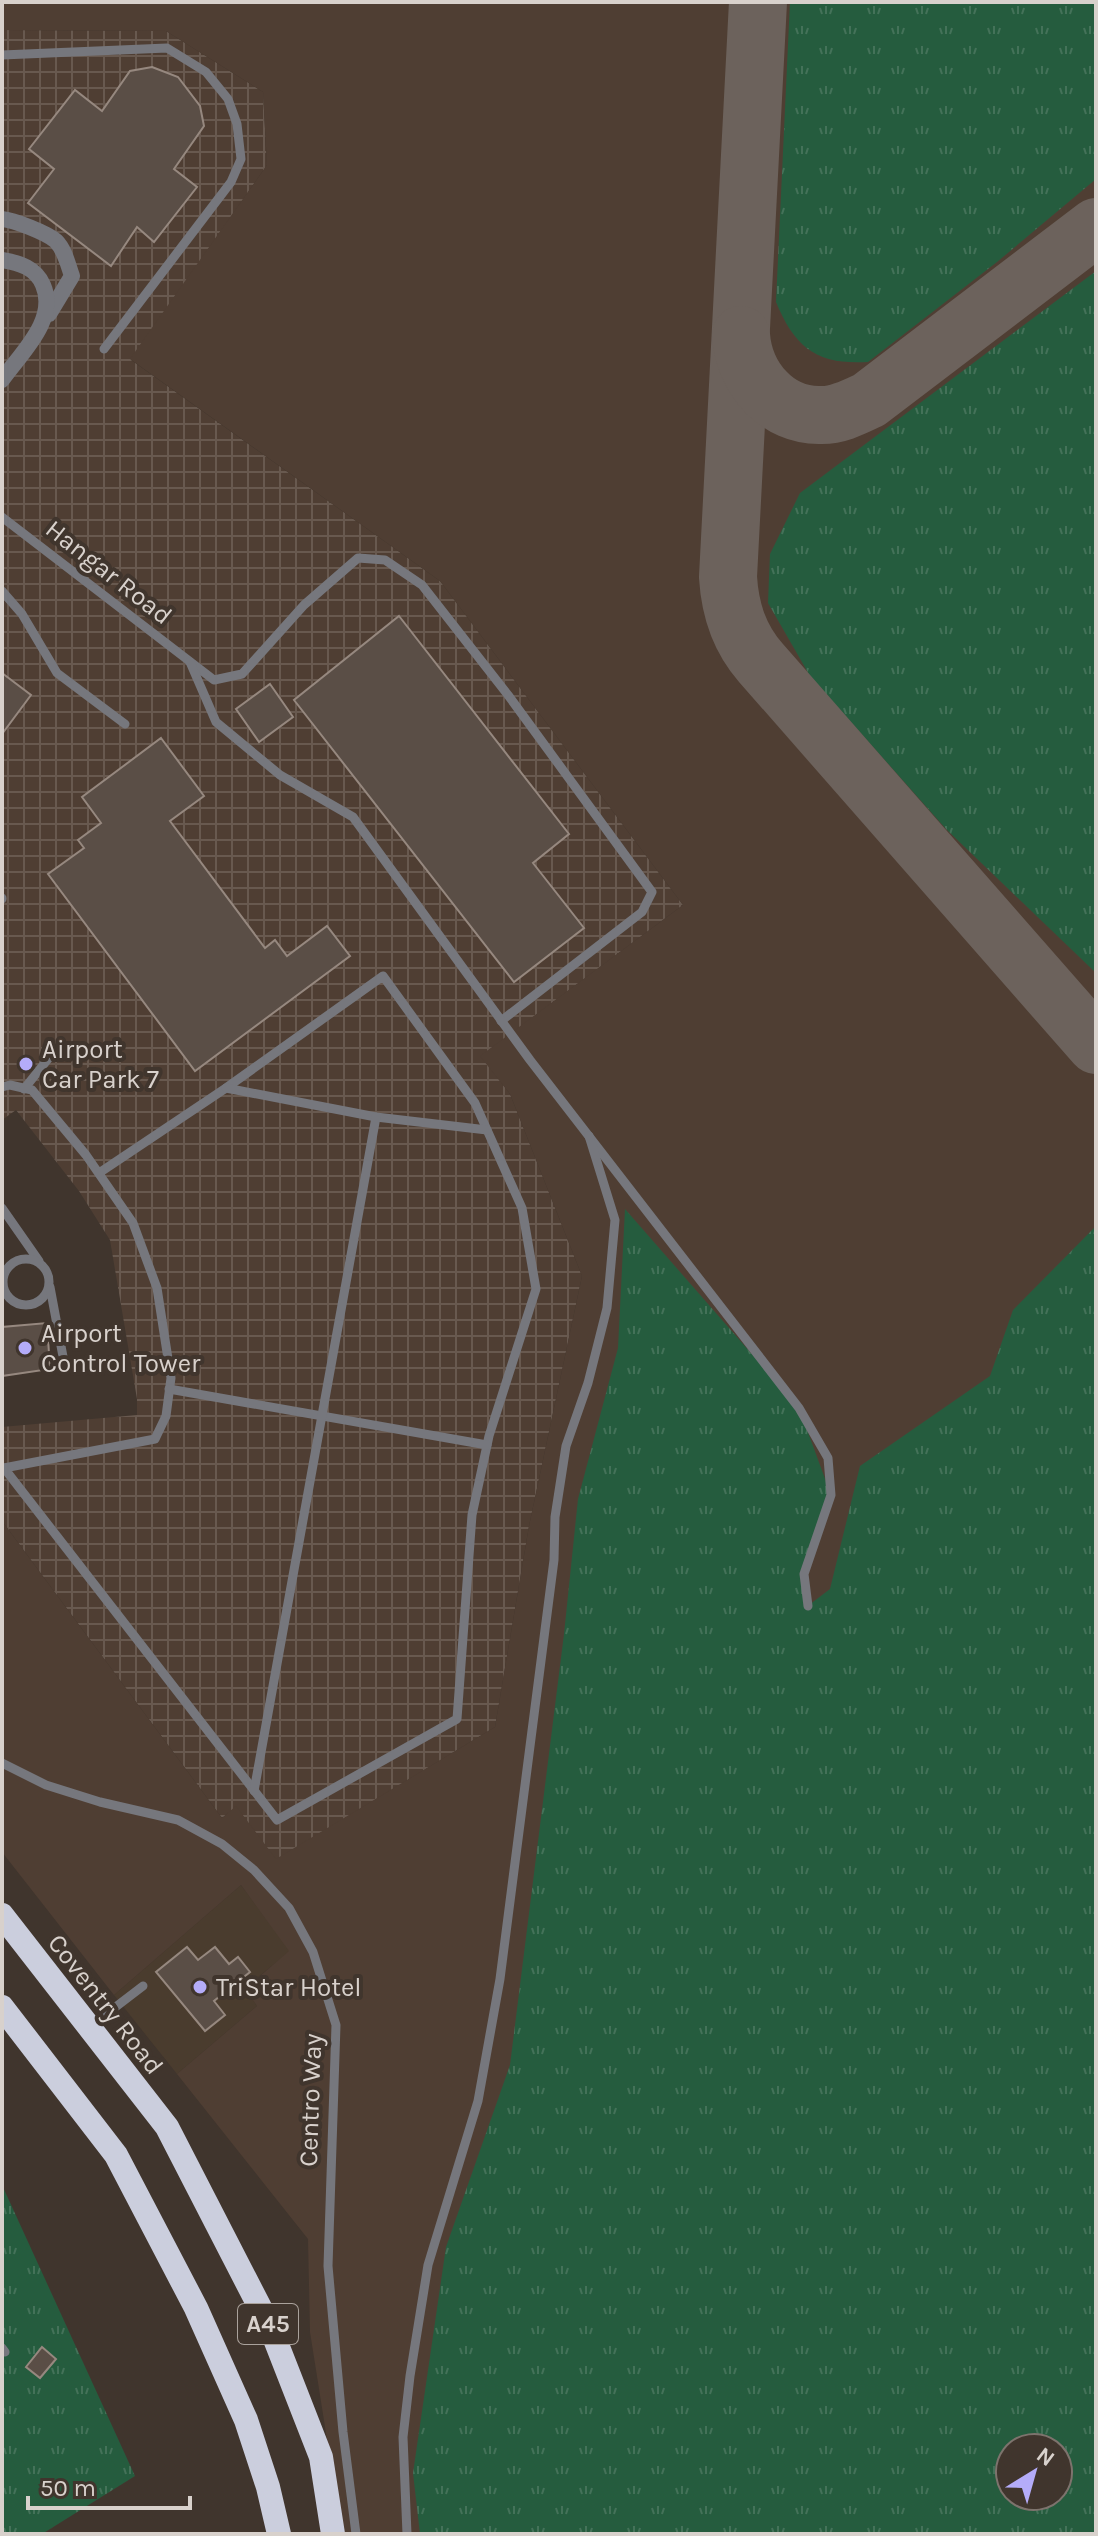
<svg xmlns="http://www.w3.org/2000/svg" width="1098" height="2536" viewBox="0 0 1098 2536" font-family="Karla,sans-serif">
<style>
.commercial{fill:#4a3c2e}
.industrial{fill:url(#industrial-grid)}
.built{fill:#4f3e33;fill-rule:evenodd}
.grass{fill:url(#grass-tufts);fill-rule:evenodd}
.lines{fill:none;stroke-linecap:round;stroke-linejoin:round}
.taxiway{stroke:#6c625c;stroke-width:58}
.building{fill:#5a4e46;stroke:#96887f;stroke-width:2}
.lane{stroke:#76777d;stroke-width:9}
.street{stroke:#76777d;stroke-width:16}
.highway{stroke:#cbcedd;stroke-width:24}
.poi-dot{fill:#b4acf9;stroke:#40352d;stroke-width:3}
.labels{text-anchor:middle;stroke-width:8;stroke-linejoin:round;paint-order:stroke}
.shield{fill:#40352d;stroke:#aaa29c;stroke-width:2}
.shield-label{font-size:24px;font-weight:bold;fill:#d8d1cc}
.street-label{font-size:26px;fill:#d8d1cc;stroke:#40352d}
.poi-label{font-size:26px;fill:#d8d1cc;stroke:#40352d;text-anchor:start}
</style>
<defs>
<pattern id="industrial-grid" width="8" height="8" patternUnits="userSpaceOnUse" patternTransform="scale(2)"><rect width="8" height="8" fill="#4f3e33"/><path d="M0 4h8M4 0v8" fill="none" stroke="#68594f"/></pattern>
<pattern id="grass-tufts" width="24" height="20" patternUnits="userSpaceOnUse" patternTransform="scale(2)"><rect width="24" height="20" fill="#255c3e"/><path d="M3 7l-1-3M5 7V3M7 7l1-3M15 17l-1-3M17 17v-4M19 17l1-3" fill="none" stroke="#447259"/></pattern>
</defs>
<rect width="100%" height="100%" fill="#40352d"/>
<!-- commercial -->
<path class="commercial" d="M241,1885L290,1951L245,1988L257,2006L177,2074L114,1995Z"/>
<!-- industrial -->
<path class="industrial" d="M2,30L166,31L263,92L267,165L131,360L440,581L683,905L481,1056L510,1094L582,1276L529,1526L495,1727L276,1860L236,1807L222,1818L2,1521V1427L137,1415V1399L110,1240L79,1191L16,1110L2,1120Z"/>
<!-- built -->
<path class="built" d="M2,2H1096V2534H342L310,2332L308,2239L177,2074L257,2006L245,1989L289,1951L241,1885L114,1995L2,1852V1521L222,1818L236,1806L276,1859L495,1727L529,1526L582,1276L510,1094L480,1056L683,905L440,581L130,359L267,165L263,92L166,31L2,30ZM1010,2448H1058V2496H1010Z"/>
<!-- grass -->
<g class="grass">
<path d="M790,2H1096V179L997,262L868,362C817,365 795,348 776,302Z"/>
<path d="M1096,271V973L947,830L810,676L768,603L770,554L800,493Z"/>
<path d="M625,1209L799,1408L831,1495L804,1574L809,1605L830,1589L860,1466L990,1376L1013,1310L1096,1226V2534H420L413,2473L446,2247L510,2065L564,1634L578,1499L618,1348ZM1010,2448H1058V2496H1010Z"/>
<path d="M2,2185L135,2476L42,2534H2Z"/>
</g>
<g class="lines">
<!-- taxiway -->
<g class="taxiway">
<path d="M758,2L728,577C730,610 739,638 761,663L1096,1045"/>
<path d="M741,335C744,377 776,417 822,415C839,415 854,407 869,400L1096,227"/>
</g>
</g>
<!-- building -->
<g class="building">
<path d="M152,67L178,77L200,106L204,126L174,169L197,187L154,242L137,227L111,266L28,203L54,169L29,149L75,90L102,111L130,71Z"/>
<path d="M399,616L569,834L533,863L584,928L514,982L294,700Z"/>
<path d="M2,673L31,695L2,734Z"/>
<path d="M270,684L293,717L259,742L236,709Z"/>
<path d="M161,738L204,796L170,821L265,948L275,940L287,956L327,926L350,956L195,1071L48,874L84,848L78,840L101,823L82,797Z"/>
<path d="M47,1323L50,1369L2,1376V1327Z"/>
<path d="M187,1947L198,1960L215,1947L229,1964L238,1957L250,1972L214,2001L225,2015L205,2031L156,1972Z"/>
<path d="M42,2347L56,2359L40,2378L26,2367Z"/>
</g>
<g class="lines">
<!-- lane -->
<g class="lane">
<path d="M2,55L167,48L206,72L228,99L237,124L241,159L231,182L104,349"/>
<path d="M2,517L214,680L242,674L304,605L358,558L385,560L422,585L508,695L652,892L642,912L501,1021"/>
<path d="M2,591L22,614L57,673L125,724"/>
<path d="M190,662L216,722L280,775L353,817L530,1060L799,1408L828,1458L831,1495L804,1574L808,1606"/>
<path d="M2,898V899"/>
<path d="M2,1087L10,1085L32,1090L86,1155L133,1223L157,1288L171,1378L166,1416L155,1439L4,1468L277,1820L457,1719L472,1515L489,1436L536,1289L522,1208L475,1103L383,976L226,1088L99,1173"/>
<path d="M226,1088L376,1117L487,1130"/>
<path d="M24,1089L56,1049"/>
<path d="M2,1208L39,1261"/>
<circle cx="26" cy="1282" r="23"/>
<path d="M50,1287L64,1362"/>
<path d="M169,1389L487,1445"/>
<path d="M2,1763L46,1785L100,1802L178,1820L222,1844L254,1870L289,1908L313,1952L336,2025L328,2266L343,2432L356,2534"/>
<path d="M254,1791L376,1117"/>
<path d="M92,2025L143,1986"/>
<path d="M2,2348L5,2352"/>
<path d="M407,2534L403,2437L410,2376L428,2265L478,2101L500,1979L554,1560L555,1517L566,1446L588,1383L607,1308L615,1220L589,1136"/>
</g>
<!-- street -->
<g class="street">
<path d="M2,219C14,220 47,233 56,241C65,250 68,265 72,276L49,314"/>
<path d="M2,260C20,263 36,268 43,285C58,320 21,353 2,380"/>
</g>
<!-- highway -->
<g class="highway">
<path d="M2,1915L167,2127L271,2329L321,2457L333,2534"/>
<path d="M2,2007L116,2155L196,2308L246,2420L268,2487L279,2534"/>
</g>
</g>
<!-- markers -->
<g class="poi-dot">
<circle cx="26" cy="1064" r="8"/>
<circle cx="25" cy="1348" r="8"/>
<circle cx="200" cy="1987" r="8"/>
</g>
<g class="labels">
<!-- shield labels -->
<rect class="shield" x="238" y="2304" width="60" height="40" rx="6"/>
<g class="shield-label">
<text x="268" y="2332">A45</text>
</g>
<!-- street labels -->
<g class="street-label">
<text transform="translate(109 572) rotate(38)" y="9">Hangar Road</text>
<text transform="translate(106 2004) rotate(52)" y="9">Coventry Road</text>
<text transform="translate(310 2100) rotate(-88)" y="9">Centro Way</text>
</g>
<!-- poi labels -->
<g class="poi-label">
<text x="42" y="1058">Airport<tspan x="42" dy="30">Car Park 7</tspan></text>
<text x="41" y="1342">Airport<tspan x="41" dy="30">Control Tower</tspan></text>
<text x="216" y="1996">TriStar Hotel</text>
</g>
</g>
<!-- border -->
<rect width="1098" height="2536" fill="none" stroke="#d8d1cc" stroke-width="8"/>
<!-- north arrow -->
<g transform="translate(1034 2472) rotate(37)"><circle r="38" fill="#40352d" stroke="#7d736d" stroke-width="2"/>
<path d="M0-6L14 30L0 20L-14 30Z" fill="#b4acf9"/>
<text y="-12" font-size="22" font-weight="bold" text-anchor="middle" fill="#d8d1cc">N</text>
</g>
<!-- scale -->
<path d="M28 2496v12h162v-12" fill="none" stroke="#d8d1cc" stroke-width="4"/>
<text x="40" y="2496" font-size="24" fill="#d8d1cc" stroke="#40352d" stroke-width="6" paint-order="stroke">50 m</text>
</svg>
